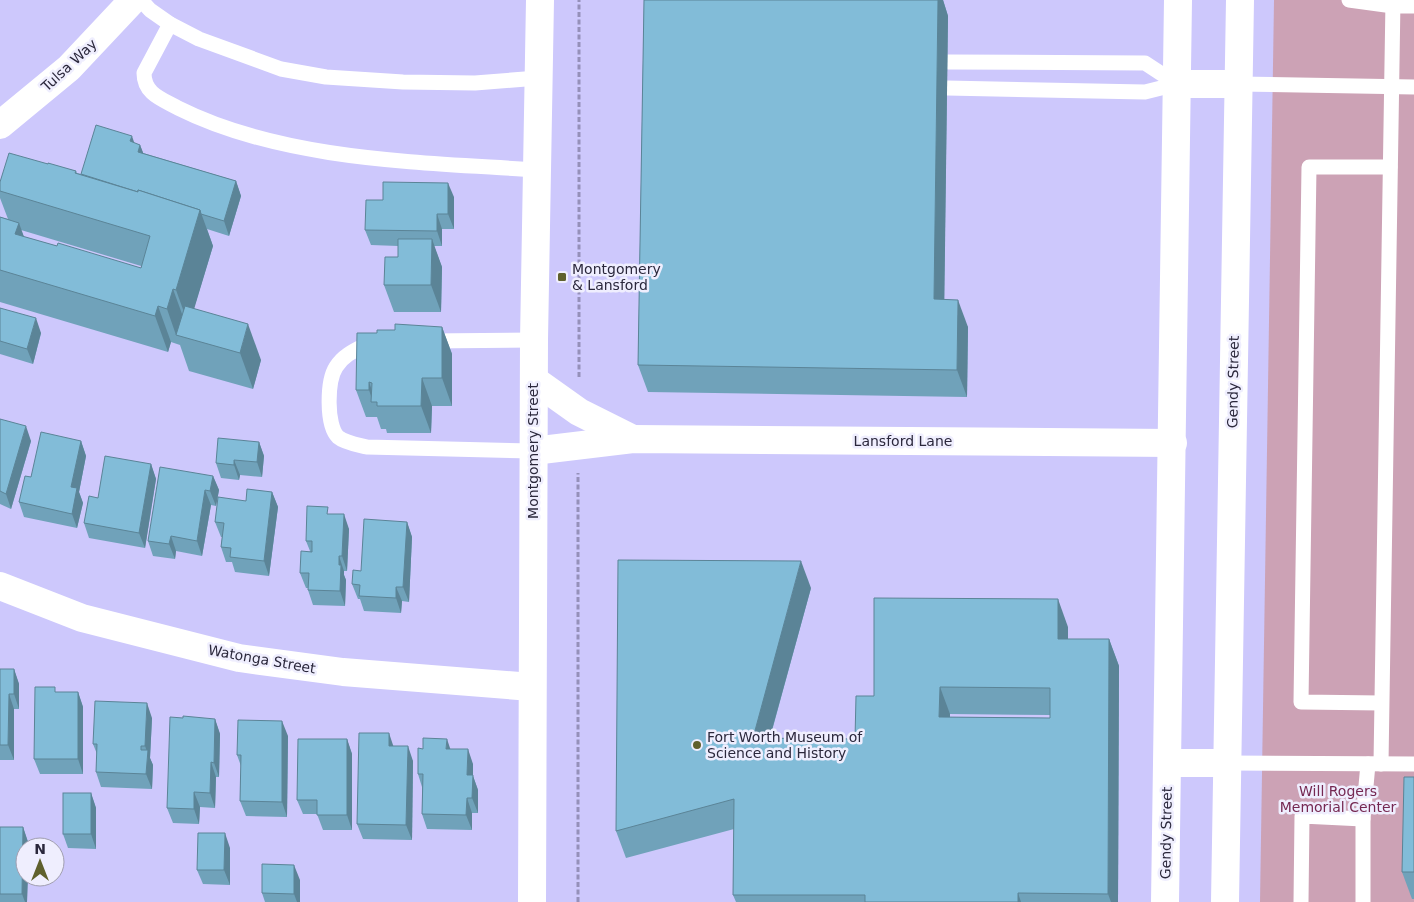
<svg xmlns="http://www.w3.org/2000/svg" width="1414" height="902" viewBox="0 0 1414 902" font-family="'DejaVu Sans',sans-serif">
<style>
.green{fill:#cca2b5}
.lines{fill:none;stroke-linecap:round;stroke-linejoin:round}
.path{stroke:#9590b9;stroke-width:3;stroke-dasharray:5 2.5;stroke-linecap:butt}
.service{stroke:#fff;stroke-width:15}
.minor{stroke:#fff;stroke-width:28}
.secondary{stroke:#fff;stroke-width:28}
.wall{fill:#70a2ba;fill-rule:evenodd}
.shaded-wall{fill:#5b8497}
.building{fill:#82bcd8;stroke:#5b8497;fill-rule:evenodd}
.poi-dot{fill:#5f602d;stroke:#efeefe;stroke-width:2}
.labels{text-anchor:middle;stroke-width:5;stroke-linejoin:round;paint-order:stroke}
.street-label{font-size:14px;fill:#2b283c;stroke:#efeefe}
.poi-label{font-size:14px;fill:#2b283c;stroke:#efeefe;text-anchor:start}
.park-label{font-size:14px;fill:#752852;stroke:#efeefe}
</style>
<rect width="100%" height="100%" fill="#cdc8fc"/>
<!-- green -->
<path class="green" d="M1274,0H1414V902H1260Z"/>
<g class="lines">
<!-- path -->
<g class="path">
<path d="M579,377V0"/>
<path d="M578,902V473"/>
</g>
<!-- service -->
<g class="service">
<path d="M141,0L150,10L170,24L199,39L281,69L326,77L403,82L475,83L538,78"/>
<path d="M1349,0L1393,6H1414"/>
<path d="M170,24L144,73C144,94 162,99 178,108C284,161 420,162 537,170"/>
<path d="M948,62L1145,63L1177,84"/>
<path d="M1238,84L1414,87"/>
<path d="M947,88L1145,92L1177,84"/>
<path d="M428,341L534,340"/>
<path d="M375,342H371C358,349 344,354 336,367C327,381 326,425 338,437C345,443 359,445 367,447L533,451"/>
<path d="M1381,703L1301,702L1309,167H1390"/>
<path d="M1226,763L1414,764"/>
<path d="M1381,764L1393,0"/>
<path d="M1301,902L1302,816L1363,819"/>
<path d="M1363,902V819L1368,764"/>
</g>
<!-- minor -->
<g class="minor">
<path d="M1177,84H1238"/>
<path d="M0,125L69,68L133,0"/>
<path d="M534,380L579,412L633,439"/>
<path d="M533,451L633,439L1173,443"/>
<path d="M0,586L82,618L239,658L343,672L532,687"/>
<path d="M1168,763H1226"/>
<path d="M1165,902L1178,0"/>
<path d="M1225,902L1240,0"/>
</g>
<!-- secondary -->
<path class="secondary" d="M532,902L534,340L540,0"/>
</g>
<!-- wall -->
<g class="wall">
<path d="M644,0H943L948,16L944,300L968,327L967,397L648,392L638,365Z"/>
<path d="M134,143L140,145L143,153L236,181L241,196L229,236L207,229L213,246L194,308L261,360L253,389L189,371L180,345L171,342L168,352L0,302V217L8,219L0,198V182L48,164L76,171L77,173L81,174ZM21,230L141,266V268L57,246L24,237Z"/>
<path d="M454,197V229H442V246H434L442,267L441,312H394L384,285L398,257V246L371,245L365,230L383,200Z"/>
<path d="M0,308L41,333L33,364L0,354Z"/>
<path d="M442,327L452,354V406H432L431,433H387L386,429H381L377,417H366L356,390L377,333L395,330Z"/>
<path d="M0,419L31,441L11,509L0,504Z"/>
<path d="M81,441L86,456L79,492L83,503L77,528L24,517L19,502L31,477Z"/>
<path d="M259,442L264,456L262,477L240,475L239,480L221,478L216,463Z"/>
<path d="M151,464L156,479L145,548L89,538L84,523L98,498Z"/>
<path d="M213,476L219,490L216,506L211,505L202,556L176,551L175,559L153,556L148,541Z"/>
<path d="M272,492L278,507L269,576L235,572L232,562H226L221,547L222,537H221L215,522L246,501Z"/>
<path d="M330,514L349,529L347,571H344V575L346,580L345,606L313,605L308,590V588H306L300,573L310,551L306,541Z"/>
<path d="M407,522L412,537L409,602L402,601L401,613L364,611L360,599H358L352,584L361,571Z"/>
<path d="M811,588L770,738L855,739L874,696L1068,627V639H1109L1119,666L1118,902H736L733,895L734,829L626,858L616,831ZM950,714L1050,715V718L950,717Z"/>
<path d="M0,669H14L19,684V709H14V760H0Z"/>
<path d="M78,692L83,707V774H40L34,759Z"/>
<path d="M152,718L150,758L153,765L152,789L101,787L96,772L97,754L93,744Z"/>
<path d="M215,719L220,734L219,777H216L215,808L200,807L199,824L173,823L167,808Z"/>
<path d="M288,736L287,817L246,816L240,801L241,766L237,755Z"/>
<path d="M347,739L352,754V830H323L317,814H303L297,800Z"/>
<path d="M393,746L413,761L412,840L363,839L357,824Z"/>
<path d="M450,749L473,764V776L478,790V813H472V830L427,829L422,814V787L418,774Z"/>
<path d="M1414,777V899H1412L1402,872Z"/>
<path d="M91,793L96,808V849L68,848L63,834Z"/>
<path d="M0,827H23L28,842L27,902H0Z"/>
<path d="M230,848V885L203,884L197,870Z"/>
<path d="M300,880V902H265L262,893Z"/>
</g>
<!-- shaded-wall -->
<g class="shaded-wall">
<path d="M938,0H943L948,16L944,327L934,299Z"/>
<path d="M132,136L137,151L130,141Z"/>
<path d="M140,145L146,160L138,152Z"/>
<path d="M236,181L241,196L229,236L224,221Z"/>
<path d="M448,183L454,197V229L448,214Z"/>
<path d="M200,210L213,246L189,326L176,290Z"/>
<path d="M437,214L442,229V246L437,231Z"/>
<path d="M19,223L32,259L15,234Z"/>
<path d="M432,239L442,267L441,312L431,285Z"/>
<path d="M173,289L186,325L176,335L167,309Z"/>
<path d="M958,300L968,327L967,397L957,370Z"/>
<path d="M158,306L171,342L168,352L155,316Z"/>
<path d="M36,318L41,333L33,364L27,349Z"/>
<path d="M248,324L261,360L253,389L240,353Z"/>
<path d="M442,327L452,354V406L442,378Z"/>
<path d="M422,378L432,406L431,433L421,406Z"/>
<path d="M369,382L376,402H373L369,390Z"/>
<path d="M26,426L31,441L11,509L6,494Z"/>
<path d="M81,441L86,456L79,492L83,503L77,528L72,514L71,487Z"/>
<path d="M259,442L264,456L262,477L257,462Z"/>
<path d="M234,460L240,475L239,480L234,465Z"/>
<path d="M151,464L156,479L145,548L139,533Z"/>
<path d="M213,476L219,490L216,506L210,491Z"/>
<path d="M205,490L211,505L202,556L197,541Z"/>
<path d="M272,492L278,507L269,576L264,561Z"/>
<path d="M344,514L349,529L347,571L342,556Z"/>
<path d="M407,522L412,537L409,602L403,587Z"/>
<path d="M171,536L176,551L175,559L169,544Z"/>
<path d="M339,556L344,571V575L346,580L345,606L340,591Z"/>
<path d="M801,561L811,588L762,766L753,738Z"/>
<path d="M396,587L402,601L401,613L396,598Z"/>
<path d="M1058,599L1068,627V666L1058,639Z"/>
<path d="M1109,639L1119,666L1118,902H1111L1108,894Z"/>
<path d="M14,669L19,684V709L14,694Z"/>
<path d="M940,687L950,714L949,744L939,717Z"/>
<path d="M78,692L83,707V774L78,759Z"/>
<path d="M9,694L14,709V760L8,745Z"/>
<path d="M147,703L152,718L150,758L153,765L152,789L146,774L148,754L145,746Z"/>
<path d="M215,719L220,734L219,777L214,763Z"/>
<path d="M282,721L288,736L287,817L282,802Z"/>
<path d="M389,733L394,748L389,746Z"/>
<path d="M347,739L352,754V830L347,815Z"/>
<path d="M447,739L452,754L446,749Z"/>
<path d="M408,746L413,761L412,840L406,825Z"/>
<path d="M468,749L473,764V776L478,790V813L472,798L467,775Z"/>
<path d="M211,762L216,777L215,808L210,793Z"/>
<path d="M194,792L200,807L199,824L194,809Z"/>
<path d="M91,793L96,808V849L91,834Z"/>
<path d="M467,798L472,813V830L466,815Z"/>
<path d="M23,827L28,842V847H25V877H28L27,902H25L22,894Z"/>
<path d="M225,833L230,848V885L224,870Z"/>
<path d="M294,865L300,880V902H297L294,894Z"/>
<path d="M1018,893L1021,902H1018Z"/>
</g>
<!-- building -->
<g class="building">
<path d="M644,0H938L934,299L958,300L957,370L638,365Z"/>
<path d="M96,125L132,136L130,141L140,145L138,152L236,181L224,221L201,214L200,210L138,190V192L81,174Z"/>
<path d="M9,153L48,164V163L76,171L75,173L138,192V190L200,210L176,290L173,289L167,309L158,306L155,316L0,270V217L19,223L15,234L57,246L58,243L141,268L150,236L0,191V182Z"/>
<path d="M383,182L448,183V214H437V231L365,230L366,200H383Z"/>
<path d="M398,239H432L431,285H384L385,257H398Z"/>
<path d="M185,306L248,324L240,353L176,335Z"/>
<path d="M0,308L36,318L27,349L0,341Z"/>
<path d="M395,324L442,327V378H422L421,406H377V402H371L372,383L369,382V390H356L357,333H377V330H395Z"/>
<path d="M0,419L26,426L6,494L0,491Z"/>
<path d="M41,432L81,441L71,487L77,488L72,514L19,502L25,476L31,477Z"/>
<path d="M218,438L259,442L257,462L234,460V465L216,463Z"/>
<path d="M105,456L151,464L139,533L84,523L89,496L98,498Z"/>
<path d="M160,467L213,476L210,491L205,490L197,541L171,536L169,544L148,541Z"/>
<path d="M247,489L272,492L264,561L230,557L231,548L221,547L224,523L215,522L218,497L246,501Z"/>
<path d="M307,506L328,507L327,514H344L342,556H339V565H341L340,591L308,590L309,573H300L301,551L312,552V541H306Z"/>
<path d="M364,519L407,522L403,587H396V598L359,596L360,585L352,584L353,570L361,571Z"/>
<path d="M618,560L801,561L753,738L855,739L856,696H874V598L1058,599V639H1109L1108,894L1018,893V902H865V895H733L734,799L616,831ZM940,687L1050,688V718L939,717Z"/>
<path d="M0,669H14V694H9L8,745H0Z"/>
<path d="M35,687H55V692H78V759H34Z"/>
<path d="M95,701L147,703L145,746H141V750H148L146,774L96,772L97,744H93Z"/>
<path d="M183,716L215,719L214,763L211,762L210,793L194,792V809L167,808L170,717L183,718Z"/>
<path d="M238,720L282,721V802L240,801L241,755H237Z"/>
<path d="M359,733H389V746H408L406,825L357,824Z"/>
<path d="M423,738L447,739L446,749H468L467,775H473L472,798H467L466,815L422,814L423,774H418V748L423,749Z"/>
<path d="M298,739H347V815H317V800H297Z"/>
<path d="M1404,777H1414V872H1402Z"/>
<rect x="63" y="793" width="28" height="41"/>
<path d="M0,827H23L22,894H0Z"/>
<path d="M198,833H225L224,870H197Z"/>
<path d="M262,864L294,865V894L262,893Z"/>
</g>
<!-- markers -->
<g class="poi-dot">
<rect x="557" y="272" width="10" height="10" rx="2.5"/>
<circle cx="697" cy="745" r="5"/>
</g>
<g class="labels">
<!-- street labels -->
<g class="street-label">
<text transform="translate(69 65) rotate(-43)" y="5">Tulsa Way</text>
<text transform="translate(1233 382) rotate(-89)" y="5">Gendy Street</text>
<text x="903" y="446">Lansford Lane</text>
<text transform="translate(533 451) rotate(-90)" y="5">Montgomery Street</text>
<text transform="translate(262 659) rotate(10)" y="5">Watonga Street</text>
<text transform="translate(1166 833) rotate(-89)" y="5">Gendy Street</text>
</g>
<!-- poi labels -->
<g class="poi-label">
<text x="572" y="274">Montgomery<tspan x="572" dy="16">&amp; Lansford</tspan></text>
<text x="707" y="742">Fort Worth Museum of<tspan x="707" dy="16">Science and History</tspan></text>
</g>
<!-- park labels -->
<g class="park-label">
<text x="1338" y="796">Will Rogers<tspan x="1338" dy="16">Memorial Center</tspan></text>
</g>
</g>
<!-- north arrow -->
<g transform="translate(40 862)"><circle r="24" fill="#efeefe" stroke="#a19fb0"/>
<path d="M0-4L9 19L0 12L-9 19Z" fill="#5f602d"/>
<text y="-8" font-size="14" font-weight="bold" text-anchor="middle" fill="#2b283c">N</text>
</g>
</svg>
